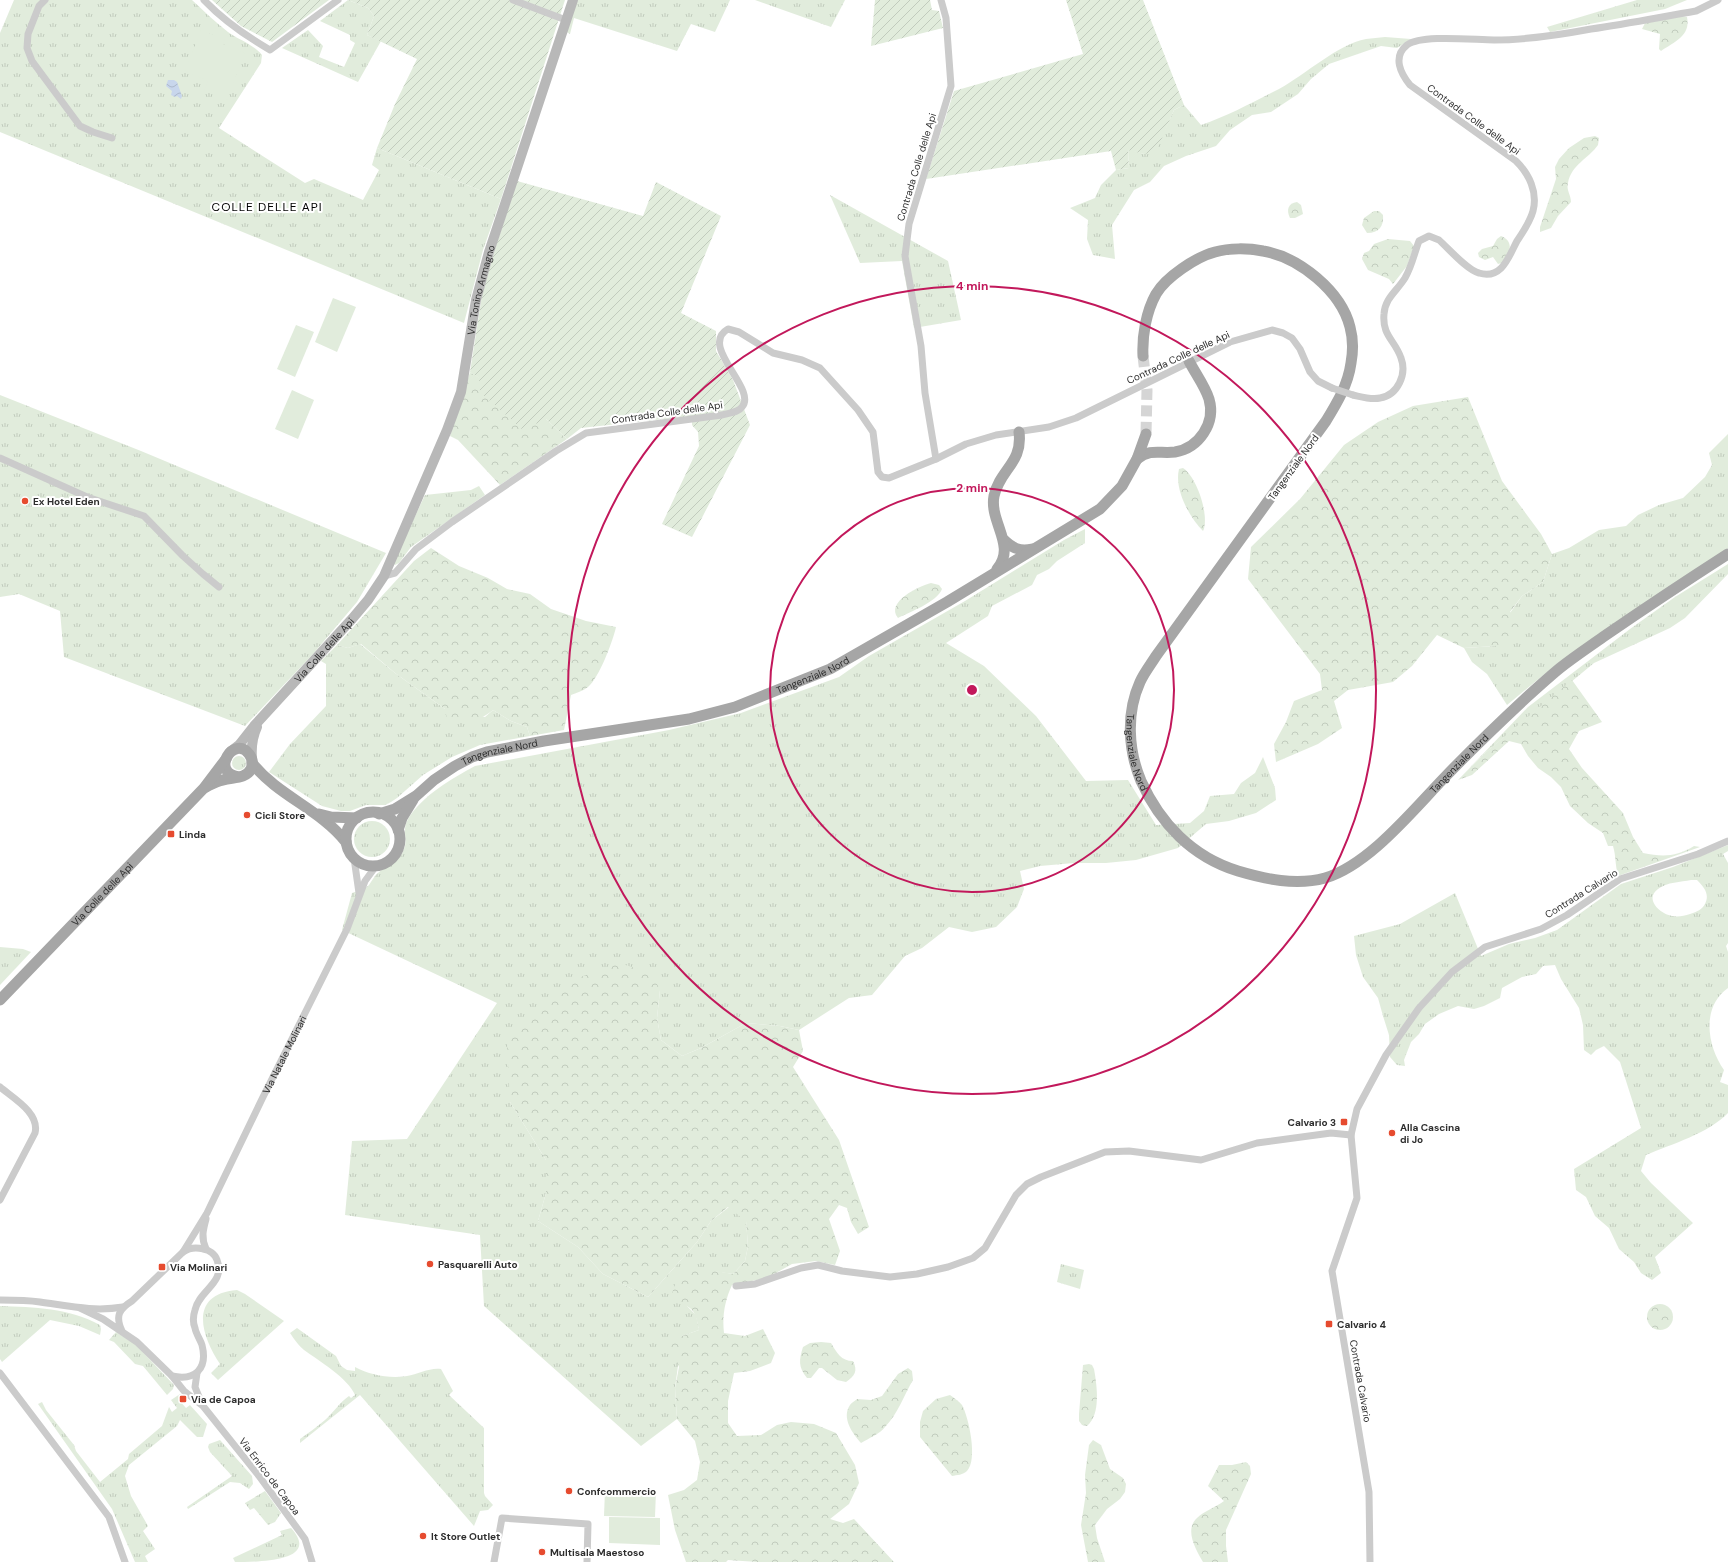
<svg xmlns="http://www.w3.org/2000/svg" width="1728" height="1562" viewBox="0 0 1728 1562" font-family="'DM Sans',sans-serif">
<style>
.grass{fill:url(#grass-tufts);fill-rule:evenodd}
.forest{fill:url(#forest-crowns)}
.garden{fill:url(#garden-furrows)}
.pitch{fill:#e1ecdc}
.water{fill:url(#water-waves)}
.lines{fill:none;stroke-linecap:round;stroke-linejoin:round}
.primary-tunnel{stroke:#d5d5d5;stroke-width:11;stroke-dasharray:11 5.5;stroke-linecap:butt}
.street{stroke:#cbcbcb;stroke-width:7}
.secondary{stroke:#b8b8b8;stroke-width:10}
.primary{stroke:#a6a6a6;stroke-width:11}
.street-bridge{stroke:#cbcbcb;stroke-width:7}
.ring{fill:none;stroke:#c2185b;stroke-width:2}
.poi-dot{fill:#e64b2f;stroke:#fff;stroke-width:1.5}
.labels{text-anchor:middle;stroke-width:4;stroke-linejoin:round;paint-order:stroke}
.street-label{font-size:10px;fill:#2e2e2e;stroke:#fff}
.poi-label{font-size:10px;font-weight:bold;fill:#2e2e2e;stroke:#fff;text-anchor:start}
.quarter-label{font-size:12px;letter-spacing:1px;fill:#000;stroke:#fff}
.centre{fill:#c2185b;stroke:#fff;stroke-width:2}
.ring-label{font-size:12px;text-anchor:middle;font-weight:bold;fill:#c2185b;stroke:#fff;stroke-width:4;stroke-linejoin:round;paint-order:stroke}
</style>
<defs>
<pattern id="grass-tufts" width="24" height="20" patternUnits="userSpaceOnUse"><rect width="24" height="20" fill="#e1ecdc"/><path d="M3 7l-1-3M5 7V3M7 7l1-3M15 17l-1-3M17 17v-4M19 17l1-3" fill="none" stroke="#c1cbbd"/></pattern>
<pattern id="forest-crowns" width="20" height="18" patternUnits="userSpaceOnUse"><rect width="20" height="18" fill="#e1ecdc"/><path d="M2 6a3 3 0 1 1 6 0M12 15a3 3 0 1 1 6 0" fill="none" stroke="#c1cbbd"/></pattern>
<pattern id="garden-furrows" width="10" height="10" patternUnits="userSpaceOnUse"><rect width="10" height="10" fill="#e1ecdc"/><path d="M-1 1l2-2M0 10L10 0M9 11l2-2" fill="none" stroke="#c1cbbd"/></pattern>
<pattern id="water-waves" width="16" height="10" patternUnits="userSpaceOnUse"><rect width="16" height="10" fill="#c8d6ec"/><path d="M0 5q4-4 8 0t8 0" fill="none" stroke="#acb8cb"/></pattern>
</defs>
<rect width="100%" height="100%" fill="#fff"/>
<!-- grass -->
<g class="grass">
<path d="M14,0H192C204,11 215,22 228,32C239,40 253,44 262,55L261,63L219,128L305,183L314,179L363,200L379,170L372,165L377,148L501,199L483,250L464,323L0,132V33Z"/>
<path d="M348,0L368,8L374,16L367,35L381,41L358,82L282,48L308,30L323,46L319,57L344,67L355,43L350,40V35L320,21Z"/>
<path d="M576,0H730L715,32L691,24L677,51L574,18L570,34L565,31Z"/>
<path d="M755,0H845L831,27Z"/>
<path d="M1637,0H1687L1665,9L1550,32L1547,27Z"/>
<path d="M1385,37L1411,39L1397,48L1381,46L1329,64L1311,79L1298,94L1271,112L1252,115L1230,130L1216,146L1186,156L1164,166L1150,182L1134,190L1112,225L1115,259L1093,255L1087,239L1088,220L1070,208L1095,198L1101,185L1116,170L1129,168L1128,149L1144,154L1165,130L1174,110L1184,105L1201,125C1228,116 1253,102 1279,89C1305,75 1338,44 1366,39C1372,38 1379,38 1385,37Z"/>
<path d="M830,195L948,261L961,320L914,328L902,261L860,263Z"/>
<path d="M0,395L141,451L386,553L357,602L313,654L245,726L64,657L60,611L19,594L0,597Z"/>
<path d="M1728,434V548L1558,663L1507,705L1487,674L1472,662L1464,648L1495,646L1510,613L1522,596L1543,582L1552,554L1569,548L1599,530L1626,526L1638,515L1659,505L1683,498L1705,477L1712,465L1709,453Z"/>
<path d="M479,486L485,495L411,547L399,563L395,565L393,563L425,495L471,490Z"/>
<path d="M1085,529V543L1057,561L1049,569L1037,575L1032,585L992,606L988,616L946,643L984,666L1036,716L1086,781L1128,780L1156,825L1190,823L1204,811L1210,796L1234,794L1241,783L1255,773L1263,757L1275,788L1276,800L1256,813L1229,821L1206,824L1178,848L1136,860L1106,863H1074L1040,866L1020,871L1024,889L1017,907L996,927L972,932L949,927L922,948L905,956L872,995L849,998L799,1030L780,1026L746,1023L701,1048L682,1056L661,1040L657,1018L660,990L510,1102L546,1160V1193L538,1221L578,1247L603,1274L648,1297L697,1242L711,1221L729,1207L746,1220L748,1246L745,1261L733,1274L712,1271L686,1305L696,1315L699,1330L682,1336L675,1388L677,1419L641,1446L484,1306L480,1235L345,1215L352,1141L407,1139L497,1003L342,930L352,893C357,891 365,889 369,885C372,881 374,876 378,873C390,862 399,865 405,846C407,836 402,830 408,819C423,795 451,779 475,766L669,730L741,713L839,677L869,656L965,601L1064,540Z"/>
<path d="M1728,564V574L1685,618L1670,628L1594,663L1485,753L1458,780L1528,707L1630,629L1675,597Z"/>
<path d="M360,644L395,673L445,709L485,717L493,710L511,721L527,727L530,736L480,745L452,757L423,775L397,798L391,802L385,805H366L350,811H341L322,806L269,772L290,744L326,706V664L321,661L337,645L348,648Z"/>
<circle cx="239" cy="763" r="7"/>
<circle cx="372" cy="839" r="18"/>
<path d="M1728,845V851L1723,854L1728,863V943L1726,946L1728,952V988C1701,1007 1707,1046 1724,1070L1720,1082L1728,1085V1113C1709,1133 1672,1144 1646,1155L1641,1171L1651,1183L1693,1223L1655,1257L1661,1273L1652,1280L1641,1273L1634,1262L1619,1249L1609,1228L1595,1216L1586,1197L1576,1190L1574,1169L1641,1128L1620,1062L1604,1046L1596,1050L1591,1055L1584,1050L1583,1025L1579,1008L1561,979L1555,965L1543,966L1536,974L1522,977L1502,988L1500,998L1484,1006L1474,1009L1458,1006L1439,1014L1425,1024L1419,1034L1411,1042L1404,1060L1405,1066L1397,1065L1390,1057L1389,1035L1383,1016L1378,998L1363,977L1356,955L1354,936L1400,924L1455,893L1481,956L1509,944L1535,938L1557,930L1621,884L1673,867ZM1691,880H1697C1704,887 1710,894 1705,904C1702,910 1696,912 1690,914C1684,916 1678,917 1672,916C1660,914 1644,899 1658,889C1667,882 1681,882 1691,880Z"/>
<path d="M0,947L23,949L31,952L0,985Z"/>
<path d="M1061,1264L1084,1270L1080,1289L1057,1282Z"/>
<path d="M237,1290L245,1294L284,1321L218,1380L211,1373L220,1364C201,1336 188,1294 237,1290Z"/>
<path d="M0,1306C34,1307 69,1308 100,1325L101,1329L100,1335L79,1326L50,1320L2,1362L0,1359Z"/>
<path d="M297,1328L336,1356L341,1366L347,1370L355,1371V1367C370,1375 390,1379 407,1376C418,1374 431,1367 441,1369L453,1391L449,1395L484,1428V1493L485,1496L493,1505L488,1510L480,1511L474,1526L360,1395L300,1443V1439C308,1433 317,1427 325,1420C334,1412 339,1403 349,1396L351,1398L355,1395C349,1379 318,1360 304,1350C299,1346 294,1339 290,1333Z"/>
<path d="M116,1332L135,1344L174,1385L173,1389L167,1395L143,1366L135,1364L114,1342L109,1340Z"/>
<path d="M180,1394L182,1396L179,1400L186,1408L190,1405L207,1424L203,1437H197L180,1420L177,1426L129,1465L125,1476L131,1496L148,1526L143,1531L155,1549L145,1556L148,1562H135L112,1509L38,1404L42,1402L46,1410L74,1445L76,1451L100,1482L128,1459L129,1454L162,1426L169,1407L172,1412L177,1408L171,1400Z"/>
<path d="M220,1440L252,1476L253,1484L249,1489L240,1483L230,1482L188,1509L187,1507L232,1476L210,1452L208,1447L209,1444Z"/>
<path d="M265,1491L281,1513L275,1522L268,1525L254,1508L250,1510L245,1503Z"/>
<path d="M291,1528C322,1562 258,1562 235,1562L233,1558L282,1535L280,1531Z"/>
</g>
<!-- forest -->
<g class="forest">
<path d="M1682,16L1687,17C1691,36 1674,42 1661,51L1659,49L1660,34L1642,29L1645,23Z"/>
<path d="M1595,136L1599,138L1598,145C1589,158 1571,165 1568,183C1566,190 1571,195 1571,202L1558,216L1551,228L1540,232V227L1556,179L1555,167L1559,159L1569,148L1584,138Z"/>
<path d="M1297,202L1301,205L1303,214L1295,218H1290C1286,210 1288,203 1297,202Z"/>
<path d="M1374,211H1379L1383,215C1384,226 1379,233 1367,233L1362,225L1364,218Z"/>
<path d="M1501,236C1515,242 1509,252 1505,262L1498,264L1493,257L1485,260L1479,257L1478,253L1482,249L1493,246L1497,239Z"/>
<path d="M1388,239L1410,241L1414,246L1407,266L1393,284L1389,279L1368,270L1362,259L1364,253L1369,251L1374,244Z"/>
<path d="M470,372L546,419L567,439L500,485L458,440L450,436Z"/>
<path d="M1468,397L1502,481L1541,534L1552,554L1543,582L1522,596L1510,612L1526,622L1518,639L1495,646L1464,648L1437,635L1412,666L1393,682L1348,690L1334,701L1342,728L1318,744L1276,762L1274,744L1286,722L1294,701L1322,690L1320,674L1248,579L1251,547L1300,499L1344,445L1378,422L1413,406Z"/>
<path d="M1183,468C1197,477 1210,517 1203,531C1189,517 1174,489 1179,469Z"/>
<path d="M431,548L459,566L488,578L507,589L530,594L551,609L586,621L616,627C613,641 599,678 588,687C583,691 576,693 571,695L564,730L530,736L527,727L511,721L493,710C478,723 465,721 447,719L445,709L395,673L361,644L348,648L337,645L414,561Z"/>
<path d="M931,583L939,585L942,589C937,602 910,612 898,618C885,602 919,586 931,583Z"/>
<path d="M1572,680L1602,722L1579,731L1569,749L1582,768L1623,813L1633,837L1643,853C1663,857 1676,857 1694,846L1700,847L1618,876C1615,865 1616,856 1613,846H1608L1603,833L1588,823L1570,806L1561,787L1551,777L1538,768L1528,756L1521,744L1509,741L1472,775L1458,780L1485,753Z"/>
<path d="M620,963L652,974L660,990L657,1018L661,1040L682,1056L701,1048L746,1023L780,1026L799,1030L803,1051L793,1067L839,1140L869,1227L858,1234L851,1222L847,1208L839,1205L829,1219L840,1251L835,1265L816,1261L792,1264L767,1278L732,1285C725,1300 722,1316 724,1333L745,1336L763,1329L775,1353L771,1363L750,1371L734,1373L728,1401V1423L737,1436L761,1435L777,1425L791,1422L814,1424L836,1433L855,1465L859,1483L849,1504L830,1519L843,1523L854,1519L894,1562H757L728,1560L726,1562H686L675,1530L668,1495L684,1490L697,1480L700,1462L695,1441L677,1419L675,1388L679,1367L668,1343L682,1336L699,1330C695,1308 692,1306 671,1302C675,1261 702,1269 733,1274L745,1261L748,1246L746,1221L728,1207L711,1221L697,1242L648,1297L603,1274L578,1247L538,1221L546,1193V1160L510,1102L507,1044L531,1015L572,980Z"/>
<circle cx="1660" cy="1317" r="13"/>
<path d="M821,1342L831,1343C837,1353 841,1361 853,1361C858,1371 855,1376 846,1382L837,1380L822,1368H819L811,1378H807C798,1367 799,1360 803,1347L810,1343Z"/>
<path d="M1089,1364L1092,1365L1094,1369C1097,1386 1101,1414 1087,1426L1082,1425L1079,1421V1414L1083,1365Z"/>
<path d="M908,1368L912,1371L913,1380C904,1395 898,1414 885,1427C880,1434 869,1438 861,1443C853,1434 841,1418 850,1405C851,1403 855,1401 857,1399L871,1400L882,1396L898,1374Z"/>
<path d="M950,1395C954,1398 959,1401 962,1405C969,1418 978,1460 967,1471C963,1475 957,1475 952,1476L920,1437V1422L923,1411L936,1399Z"/>
<path d="M1093,1440L1101,1445L1110,1469L1123,1478L1126,1484L1125,1492L1120,1499L1107,1509L1095,1525L1097,1538L1105,1562H1088L1081,1525L1086,1493L1085,1475L1089,1445Z"/>
<path d="M1246,1462L1250,1466L1251,1474L1226,1530V1546L1228,1562H1203C1196,1550 1184,1530 1197,1518C1204,1511 1216,1507 1224,1501L1208,1486L1219,1465H1232Z"/>
</g>
<!-- garden -->
<g class="garden">
<path d="M212,0H329L272,42L241,26Z"/>
<path d="M348,0H565L501,199L377,148L395,104L417,59L367,35L374,16L368,8Z"/>
<path d="M875,0H930L932,10L939,11L943,28L871,46Z"/>
<path d="M1066,0H1143L1184,105L1174,110L1156,152L1144,154L1128,150L1129,168L1116,170L1111,151L926,179L954,91L1083,54Z"/>
<path d="M517,181L643,216L656,182L721,216L681,313L716,331V351L733,380L750,425L692,537L662,524L699,446L698,432L692,425V416L581,428L567,439L546,419L523,430L480,392L479,378L470,372L482,295L495,249Z"/>
</g>
<!-- pitch -->
<g class="pitch">
<path d="M201,30L225,39L223,44L245,53L227,100L204,91L208,81L185,71Z"/>
<path d="M333,298L356,307L337,352L315,342Z"/>
<path d="M296,325L314,332L295,377L277,369Z"/>
<path d="M292,390L314,400L298,439L275,429Z"/>
<path d="M605,1490L656,1491L655,1517L604,1516Z"/>
<path d="M609,1517L660,1518V1545L609,1543Z"/>
</g>
<!-- water -->
<path class="water" d="M168,80H174L177,82L182,96L181,99L177,96L175,97L171,95L172,91L166,86Z"/>
<g class="lines">
<!-- primary-tunnel -->
<path class="primary-tunnel" d="M1143,356L1147,390L1146,434"/>
<!-- street -->
<g class="street">
<path d="M45,0L39,6L28,34L27,48L32,61L80,126L93,132L112,138"/>
<path d="M204,0C223,20 246,36 270,50L338,0"/>
<path d="M513,0L566,20"/>
<path d="M1353,395C1362,397 1371,400 1380,398C1398,395 1407,374 1401,358C1395,340 1382,336 1384,314C1385,298 1397,291 1405,278C1412,266 1414,254 1419,241L1429,236L1439,240C1449,249 1467,270 1479,273C1502,280 1509,256 1517,241C1523,232 1530,222 1533,211C1538,192 1529,174 1516,161L1410,85C1401,74 1392,57 1407,45C1422,34 1474,40 1494,40C1527,40 1559,35 1591,29C1626,24 1661,17 1696,11L1718,0"/>
<path d="M0,458L87,497L144,516L183,556L203,574L219,587"/>
<path d="M936,459L925,393L921,346L905,256L909,224L951,86L946,18L941,0"/>
<path d="M384,576L395,573L416,549L452,522L556,451L586,433L722,415C728,413 738,413 742,407C758,389 698,346 728,329L739,332L773,353L802,360L820,368L858,410L873,432L878,472L882,477L889,478L936,459L966,444L996,435L1049,427L1076,418L1230,342L1272,330L1283,333L1292,338L1300,349L1310,372L1318,381L1332,388"/>
<path d="M354,858L359,893"/>
<path d="M0,1087C13,1098 40,1113 35,1133L0,1200"/>
<path d="M206,1219C203,1230 201,1238 206,1249"/>
<path id="s1" d="M183,1252L207,1213L263,1097L347,929L365,881L376,866"/>
<path d="M736,1286L755,1284L801,1268L818,1265L842,1271L890,1277L917,1274L948,1267L973,1258L985,1248L1016,1195L1027,1184L1041,1177L1105,1152L1129,1151L1201,1160L1257,1143L1331,1133L1351,1135"/>
<path d="M0,1300C13,1300 27,1300 40,1302C69,1306 94,1312 123,1307"/>
<path d="M80,1308L103,1319L137,1342L172,1376C195,1381 208,1369 202,1345C200,1339 196,1334 195,1328C193,1323 193,1316 195,1310C199,1290 226,1283 217,1260C215,1254 209,1250 203,1249C196,1247 189,1248 183,1252L132,1301C119,1309 115,1316 122,1331"/>
<path d="M0,1373L109,1517L125,1562"/>
<path d="M197,1373L195,1387L202,1404"/>
<path d="M172,1376L184,1391L203,1406L259,1476L305,1539L312,1562"/>
<path d="M494,1562L502,1518L588,1524L587,1562"/>
<path d="M1370,1562L1369,1492L1332,1271L1357,1198L1351,1135L1357,1109L1386,1055L1419,1008L1452,972L1485,947L1541,929L1567,915L1620,879L1698,854L1728,841"/>
</g>
<!-- secondary -->
<g class="secondary">
<path id="s2" d="M230,752L239,745L254,726L352,619L368,600L384,576L447,430L461,392L476,300L489,252L573,0"/>
<path d="M252,758C251,746 252,738 257,727"/>
</g>
<!-- primary -->
<g class="primary">
<path id="s3" d="M1143,356C1142,336 1146,312 1156,294C1166,277 1196,257 1215,252C1229,248 1248,248 1263,251C1299,257 1341,291 1350,327C1353,338 1353,352 1351,363C1348,385 1337,403 1326,421L1156,656C1151,664 1144,673 1140,682C1126,713 1128,750 1141,781C1160,823 1192,857 1238,871C1265,879 1296,886 1325,878C1369,865 1413,810 1445,777C1472,749 1499,723 1527,697C1538,687 1549,677 1560,668C1574,657 1589,647 1603,637C1644,609 1686,581 1728,554"/>
<path d="M1137,459C1152,448 1159,454 1175,452C1199,448 1216,423 1209,399C1205,386 1195,373 1189,361"/>
<path d="M1004,540C1012,548 1020,552 1032,549"/>
<path d="M997,569C1017,546 989,522 994,496C1000,469 1023,463 1019,432"/>
<path d="M252,763C278,796 320,809 346,842"/>
<path d="M206,787C212,784 217,781 223,780C232,777 246,779 251,769C253,764 253,759 249,754C234,734 209,773 239,777"/>
<circle cx="373" cy="839" r="27"/>
<path d="M319,814L331,817L357,818"/>
<path id="s4" d="M379,814L395,809L416,796L434,780L455,766L472,757L487,752L544,741L689,719L735,707L830,669L947,602L1100,509L1122,486L1137,459L1146,434"/>
<path d="M398,830L402,818L413,800"/>
<path id="s5" d="M0,1000L204,788L226,759"/>
</g>
<!-- street-bridge -->
<path class="street-bridge" d="M1332,388L1353,395"/>
</g>
<!-- distance rings -->
<g class="ring">
<circle cx="972" cy="690" r="202"/>
<circle cx="972" cy="690" r="404"/>
</g>
<!-- markers -->
<g class="poi-dot">
<circle cx="25" cy="501" r="4"/>
<circle cx="247" cy="815" r="4"/>
<rect x="167" y="830" width="8" height="8" rx="2"/>
<rect x="1340" y="1118" width="8" height="8" rx="2"/>
<circle cx="1392" cy="1133" r="4"/>
<circle cx="430" cy="1264" r="4"/>
<rect x="158" y="1263" width="8" height="8" rx="2"/>
<rect x="1325" y="1320" width="8" height="8" rx="2"/>
<rect x="179" y="1395" width="8" height="8" rx="2"/>
<circle cx="569" cy="1491" r="4"/>
<circle cx="423" cy="1536" r="4"/>
<circle cx="542" cy="1552" r="4"/>
</g>
<g class="labels">
<!-- street labels -->
<g class="street-label">
<text transform="translate(1474 119) rotate(36)" y="4">Contrada Colle delle Api</text>
<text transform="translate(916 167) rotate(-73)" y="4">Contrada Colle delle Api</text>
<text dy="4" stroke="none"><textPath href="#s2" startOffset="538">Via Tonino Armagno</textPath></text>
<text transform="translate(1178 357) rotate(-25)" y="4">Contrada Colle delle Api</text>
<text transform="translate(667 412) rotate(-8)" y="4">Contrada Colle delle Api</text>
<text transform="translate(1293 467) rotate(-54)" y="4">Tangenziale Nord</text>
<text dy="4" stroke="none"><textPath href="#s2" startOffset="139">Via Colle delle Api</textPath></text>
<text dy="4" stroke="none"><textPath href="#s4" startOffset="462">Tangenziale Nord</textPath></text>
<text dy="4" stroke="none"><textPath href="#s3" startOffset="800">Tangenziale Nord</textPath></text>
<text dy="4" stroke="none"><textPath href="#s4" startOffset="138">Tangenziale Nord</textPath></text>
<text dy="4" stroke="none"><textPath href="#s3" startOffset="1232">Tangenziale Nord</textPath></text>
<text transform="translate(1581 893) rotate(-32)" y="4">Contrada Calvario</text>
<text dy="4" stroke="none"><textPath href="#s5" startOffset="147">Via Colle delle Api</textPath></text>
<text dy="4" stroke="none"><textPath href="#s1" startOffset="222">Via Natale Molinari</textPath></text>
<text transform="translate(1361 1381) rotate(80)" y="4">Contrada Calvario</text>
<text transform="translate(270 1476) rotate(53)" y="4">Via Enrico de Capoa</text>
</g>
<!-- poi labels -->
<g class="poi-label">
<text x="33" y="505">Ex Hotel Eden</text>
<text x="255" y="819">Cicli Store</text>
<text x="179" y="838">Linda</text>
<text x="1336" y="1126" text-anchor="end">Calvario 3</text>
<text x="1400" y="1131">Alla Cascina<tspan x="1400" dy="12">di Jo</tspan></text>
<text x="438" y="1268">Pasquarelli Auto</text>
<text x="170" y="1271">Via Molinari</text>
<text x="1337" y="1328">Calvario 4</text>
<text x="191" y="1403">Via de Capoa</text>
<text x="577" y="1495">Confcommercio</text>
<text x="431" y="1540">It Store Outlet</text>
<text x="550" y="1556">Multisala Maestoso</text>
</g>
<!-- quarter labels -->
<g class="quarter-label">
<text x="267" y="211">COLLE DELLE API</text>
</g>
</g>
<circle cx="972" cy="690" r="6" class="centre"/>
<g class="ring-label">
<text x="972" y="290">4 min</text>
<text x="972" y="492">2 min</text>
</g>
</svg>
